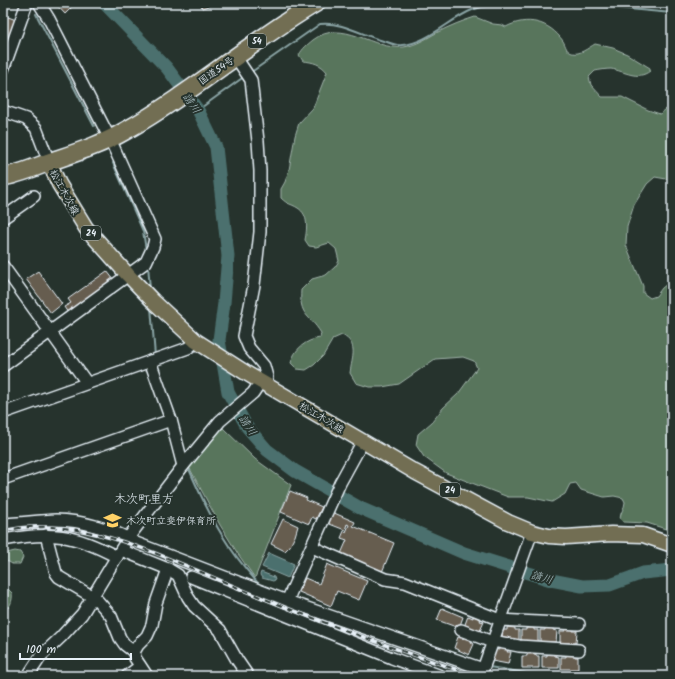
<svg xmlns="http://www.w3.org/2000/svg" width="675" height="679" viewBox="0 0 675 679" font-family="Kalam,'Klee One',sans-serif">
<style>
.green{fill:#58755c;stroke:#a0b3aa}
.water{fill:#4b706e;stroke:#8aa4a5}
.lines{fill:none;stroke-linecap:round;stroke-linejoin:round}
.stream{stroke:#8aa4a5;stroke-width:2}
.river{stroke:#4b706e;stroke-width:13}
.building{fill:#665d50;stroke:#e8f1f8}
.minor-casing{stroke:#e8f1f8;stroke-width:14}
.major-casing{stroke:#e8f1f8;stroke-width:17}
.highway-casing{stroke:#e8f1f8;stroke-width:20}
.minor{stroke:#26332d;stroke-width:11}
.major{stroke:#726e52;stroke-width:14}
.highway{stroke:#726e52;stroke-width:17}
.rail-casing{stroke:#e8f1f8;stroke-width:3.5}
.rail{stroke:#26332d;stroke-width:2;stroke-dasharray:6;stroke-linecap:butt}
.labels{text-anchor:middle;stroke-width:4;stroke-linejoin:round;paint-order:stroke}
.shield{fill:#26332d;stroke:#aeb8bb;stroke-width:1}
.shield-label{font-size:9px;font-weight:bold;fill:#e8f1f8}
.street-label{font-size:10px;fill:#e8f1f8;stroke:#26332d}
.poi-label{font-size:10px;fill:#e8f1f8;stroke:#26332d;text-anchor:start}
.water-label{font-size:11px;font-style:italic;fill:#a9bdc1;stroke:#26332d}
.quarter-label{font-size:12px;fill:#e8f1f8;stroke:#26332d}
</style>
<rect width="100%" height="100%" fill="#26332d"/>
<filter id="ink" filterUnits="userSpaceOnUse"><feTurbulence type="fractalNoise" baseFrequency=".025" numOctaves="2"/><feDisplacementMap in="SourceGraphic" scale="8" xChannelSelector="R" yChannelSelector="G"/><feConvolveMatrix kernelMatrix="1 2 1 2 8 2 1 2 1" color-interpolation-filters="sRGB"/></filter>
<g filter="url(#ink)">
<!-- green -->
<g class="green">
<path d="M475,17L493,24L502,25L506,27C527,16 549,21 563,41C566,46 566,51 572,53C580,55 588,48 595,44L613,48L627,54L650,68V71C637,81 625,71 611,69C606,69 600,70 595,71L589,77L591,85L602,97H622L648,110L660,114L670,106L672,102V180L655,177L647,184L634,205L627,227L626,245L643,286V293L650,298L656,296L662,288L667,284H672V531L647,523L623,522L620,519C620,512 625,508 625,502L623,498L614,496L604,497L581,490L576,483L570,484L565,494L552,502L528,497H508L446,473L424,457L416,445L418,434L432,422L443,408L458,394L477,368L474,361L463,357L435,359L399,384L382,387H369L356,383L350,373C352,357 359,344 342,335L333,339L323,356L314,365L306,370L297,369L291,363C294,349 306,340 320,338L321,333C309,314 299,316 301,290L312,279L326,275L335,267L339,261L336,249L329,243L316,247L309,246L305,240C307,229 309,215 298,208C290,203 288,205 281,198V189L285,182L289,170L295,136L299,123L313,108L327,72C321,64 313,62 303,61L299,55C303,48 307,45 313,40C343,17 373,51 404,47C417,45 427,38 438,32C450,26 462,21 475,17Z"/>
<path d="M221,427L223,428L255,459L291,485L255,578L238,554L220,525L189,467V464Z"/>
<path d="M15,551L20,552L23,557L20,564H12L9,562L3,561V554Z"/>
<path d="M3,587L7,588L12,593C13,601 10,608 3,612Z"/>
</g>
<!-- water -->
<g class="water">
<path d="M269,553L294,564L288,578L262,567Z"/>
<path d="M261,572L274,577L275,580L273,581L262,578L260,575Z"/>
</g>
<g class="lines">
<!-- stream -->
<g class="stream">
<path d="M564,3L672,13"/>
<path d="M36,14L94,126"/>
<path d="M250,73L320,24C343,21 365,37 387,42C392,44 397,46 402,45C426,44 450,19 472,10C481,6 493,5 502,3"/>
<path d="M198,110L245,76"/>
<path d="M113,163L143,231L146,250"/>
<path d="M148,265L150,289"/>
<path d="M151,307L155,356"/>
<path d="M189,469C199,492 209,514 222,535C232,552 244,567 257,582L260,585"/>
<path d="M489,667L526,673L563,676L672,674"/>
</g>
<!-- river -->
<path class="river" d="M104,3L167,68L198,110L216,147L228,256L224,303L219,340L228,392L247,427L267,450L295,471L360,508L464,553L551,580L582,586L610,585L643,573L672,570"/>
</g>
<!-- building -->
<g class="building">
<path d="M55,3H72L74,5L65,14Z"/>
<path d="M200,3H216V4L202,8Z"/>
<path d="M3,15L16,20L5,48L3,47Z"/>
<path d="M38,271L62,304L51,313L26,279Z"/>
<path d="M107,271L114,280L68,313L64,307L71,303L68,299Z"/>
<path d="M290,491L307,498L306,500L322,507L316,519L312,517L309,524L281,512Z"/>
<path d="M332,512L355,522L353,526L394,543L382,572L377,570L376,571L340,556L347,540L341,538L344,531L346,532L349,525L347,524L345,530L327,523Z"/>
<path d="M283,519L298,526L295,536L290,546L285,551L271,544Z"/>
<path d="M327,564L367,581L359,600L337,591L331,606L299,592L305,578L319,584Z"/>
<path d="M442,608L463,617L459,628L437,620Z"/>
<path d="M468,616L473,618V616L481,619L480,621L484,622L479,633L464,627Z"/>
<path d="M507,627L515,628V630H519V642L502,641V630H507Z"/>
<path d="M526,628H534V630H538V642H521V630H526Z"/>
<path d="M545,628H553V630L557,631L556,642H540V630H545Z"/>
<path d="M565,629H573V631H577L576,643H560V631H565Z"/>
<path d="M458,637L463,639L464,637L472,640L471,642L474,644L469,655L454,648Z"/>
<path d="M499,648L508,650L507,652H511L508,664L492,661L494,649L499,650Z"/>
<path d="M527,654H536V656H539V668H522V656H527Z"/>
<path d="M547,654H555V656L559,657V668H542V656H547Z"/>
<path d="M566,655H575V657H578V669H561V657H566Z"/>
</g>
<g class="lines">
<defs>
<g id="minor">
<path d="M235,56L251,80L258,141L260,171V232L254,285L244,336L249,348L264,366L267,377L265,383"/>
<path d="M3,70L27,3"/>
<path d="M3,111L26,119L36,128L49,162"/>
<path d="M3,218L34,196"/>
<path d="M3,266L87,383"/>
<path d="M150,361L171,420L183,466"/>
<path d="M3,366L146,262L153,247L155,239L110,139L49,19L39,3"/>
<path d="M3,413L188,348L196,341"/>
<path d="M3,479L171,420"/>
<path d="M3,524C21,523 38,521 56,520C80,520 116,530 136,543L287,601L483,669L532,532"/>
<path d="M46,535L56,573L59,577L93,597L98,601L111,616L120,638L125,645L134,652"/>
<path d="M3,540C51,531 74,534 117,557"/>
<path d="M312,547L385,579L405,582L500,620L579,624"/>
<path d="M121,550L168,569L178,575L188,597L194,606L220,630L237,660L248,676"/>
<path d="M191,577L392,658L441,676"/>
<path d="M287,601L340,483L363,441"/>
<path d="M461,630L492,642"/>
<path d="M493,641L519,646L579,650"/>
<path d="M28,676L41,656L61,637L82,614L128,538L183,466L220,421L253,393L261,381"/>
<path d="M127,676L140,666"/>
<path d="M147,676L135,658L134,652L138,645L147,636L152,625L156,603L168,569"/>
</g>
<path id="major" d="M49,162L59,184L86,228L128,275L154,302L196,341L246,373L415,472L508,522L532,532L549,536L566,537L611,534L643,535L672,545"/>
<path id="highway" d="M3,177C19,174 34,168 49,162C75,153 101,145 125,131C191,94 250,42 316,3"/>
</defs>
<!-- minor casing -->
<use href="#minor" class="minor-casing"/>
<!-- major casing -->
<use href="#major" class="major-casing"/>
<!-- highway casing -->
<use href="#highway" class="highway-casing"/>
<!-- minor -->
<use href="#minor" class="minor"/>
<!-- major -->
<use href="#major" class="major"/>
<!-- highway -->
<use href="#highway" class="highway"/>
<defs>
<path id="rail" d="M3,531C69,515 141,547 201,572C238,588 276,604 313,618C367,639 421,658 476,676"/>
</defs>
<!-- rail casing -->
<use href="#rail" class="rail-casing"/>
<!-- rail -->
<use href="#rail" class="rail"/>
</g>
</g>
<!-- icons -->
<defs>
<symbol id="school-bare" viewBox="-9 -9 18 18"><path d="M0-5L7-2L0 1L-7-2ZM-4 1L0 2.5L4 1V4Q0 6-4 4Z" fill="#ffd166" stroke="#26332d" stroke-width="2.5" paint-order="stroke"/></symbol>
</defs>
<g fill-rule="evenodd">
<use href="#school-bare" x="100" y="508" width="25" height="25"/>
</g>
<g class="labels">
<!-- shield labels -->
<g class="shield">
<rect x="248" y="34" width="18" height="14" rx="3"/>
<rect x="81" y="226" width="20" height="14" rx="3"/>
<rect x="440" y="483" width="20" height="14" rx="3"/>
</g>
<g class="shield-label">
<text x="257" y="44">54</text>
<text x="91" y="236">24</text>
<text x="450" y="493">24</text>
</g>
<!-- street labels -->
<g class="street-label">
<text transform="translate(216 70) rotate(-35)" y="4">国道54号</text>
<text transform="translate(65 192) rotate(61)" y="4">松江木次線</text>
<text transform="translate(322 417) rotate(31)" y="4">松江木次線</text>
</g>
<!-- poi labels -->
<g class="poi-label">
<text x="126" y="524">木次町立斐伊保育所</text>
</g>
<!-- water labels -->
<g class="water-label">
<text transform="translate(192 103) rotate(56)" y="4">請川</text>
<text transform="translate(248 425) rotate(56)" y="4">請川</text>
<text transform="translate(542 577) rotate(16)" y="4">請川</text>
</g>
<!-- quarter labels -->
<g class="quarter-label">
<text x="144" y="503">木次町里方</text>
</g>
</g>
<!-- margin -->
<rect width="675" height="679" fill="none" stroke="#26332d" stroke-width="16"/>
<rect x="8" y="8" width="659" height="663" fill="none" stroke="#e8f1f8" stroke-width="1.5" filter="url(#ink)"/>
<!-- scale -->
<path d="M20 653v6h111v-6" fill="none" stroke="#e8f1f8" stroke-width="2"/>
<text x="26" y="653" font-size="12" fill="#e8f1f8" stroke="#26332d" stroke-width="3" paint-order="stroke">100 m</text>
</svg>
